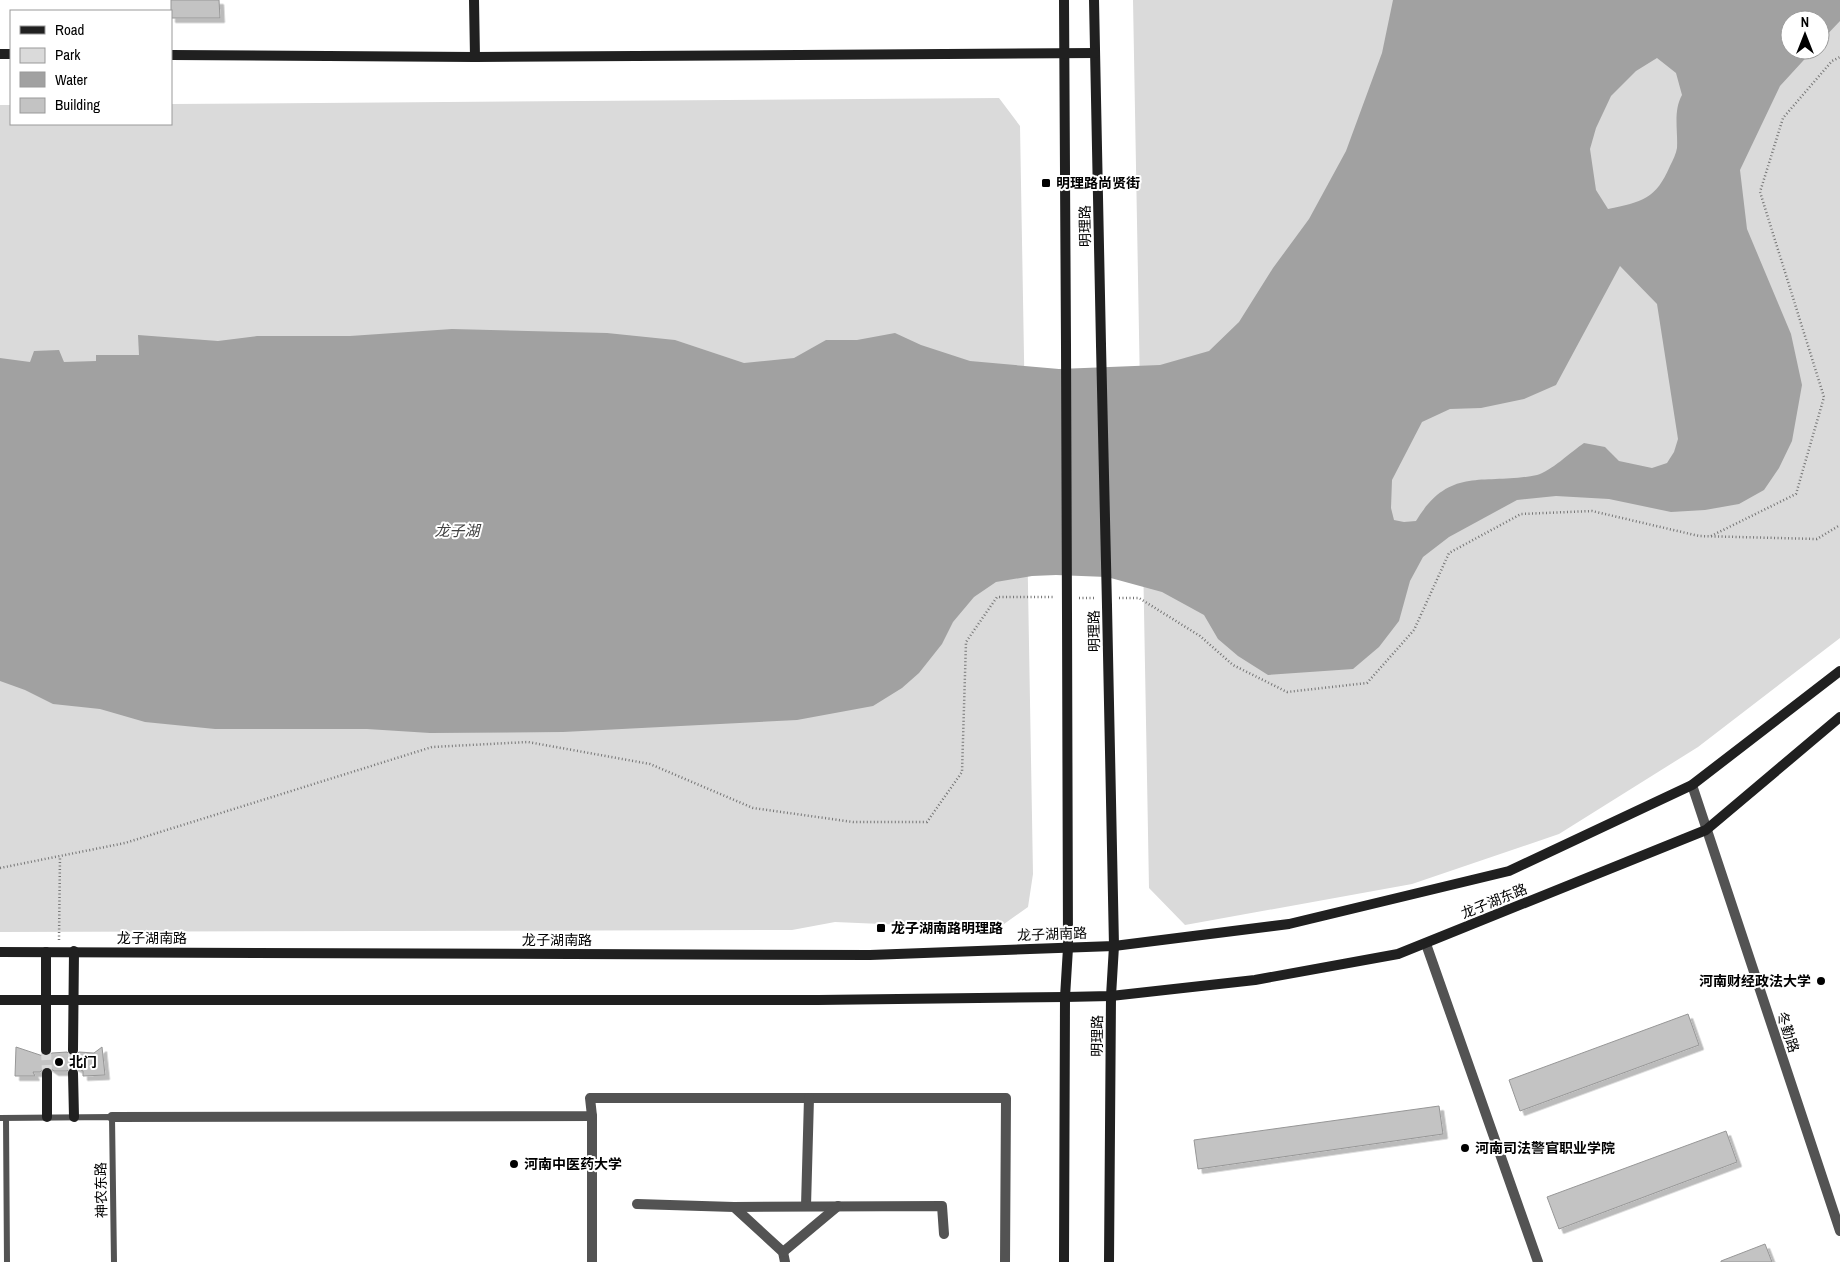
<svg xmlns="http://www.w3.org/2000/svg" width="1840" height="1262" viewBox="0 0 1840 1262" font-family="'Archivo Narrow','Noto Sans SC',sans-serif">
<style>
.green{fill:#dadada;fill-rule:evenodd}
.water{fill:#a1a1a1;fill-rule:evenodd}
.building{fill:#c3c3c3;stroke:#979797;filter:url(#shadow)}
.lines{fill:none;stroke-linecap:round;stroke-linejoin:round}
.secondary-tunnel{stroke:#d9d9d9;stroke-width:10;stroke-dasharray:10 5;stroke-linecap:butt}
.path{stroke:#757575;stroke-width:2.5;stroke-dasharray:1 2.5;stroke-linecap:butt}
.lane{stroke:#535353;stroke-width:6}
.street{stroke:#535353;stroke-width:10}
.secondary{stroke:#202020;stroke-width:10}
.secondary-bridge{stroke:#202020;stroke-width:10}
.poi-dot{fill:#000;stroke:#fff;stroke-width:2}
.labels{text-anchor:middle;stroke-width:4;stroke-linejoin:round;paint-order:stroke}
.poi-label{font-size:14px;font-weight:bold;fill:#000;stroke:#fff;text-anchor:start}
.street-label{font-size:14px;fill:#000;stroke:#fff}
.water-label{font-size:15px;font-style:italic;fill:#424242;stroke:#fff}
</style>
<defs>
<filter id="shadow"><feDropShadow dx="4.5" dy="4.5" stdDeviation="0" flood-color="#0004"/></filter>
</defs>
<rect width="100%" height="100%" fill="#fff"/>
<!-- green -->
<g class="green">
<path d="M1133,0H1840V638L1698,747L1559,834L1412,884L1185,925L1149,888ZM1790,20H1820V50H1790Z"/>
<path d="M999,98L1020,126L1033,874L1028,907L997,929L835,922L792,930L0,932V105H11V124H171V104Z"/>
</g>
<!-- water -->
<path class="water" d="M1393,0H1840V21L1820,42V20H1790V50H1813L1780,86L1740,170L1747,229L1791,334L1802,385L1792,441L1779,468L1764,490L1739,504L1705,510L1671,512L1609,499L1556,496L1517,500L1449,537L1423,557L1410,581L1399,621L1379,647L1353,669L1268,675L1238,656L1218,639L1204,615L1162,592L1107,577L1056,575L1032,576L996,582L974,597L953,622L942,644L919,673L902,688L873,706L797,720L563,732L430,733L367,729H215L145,722L100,709L53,704L25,690L0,681V358L30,362L34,351L59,350L64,362L96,361V355H139L138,335L218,341L257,336H350L452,329L607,333L675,340L744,363L794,358L826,340H857L895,333L921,345L970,361L1059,369L1160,365L1209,351L1239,322L1273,268L1309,219L1346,151L1382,53ZM1657,58L1676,73L1682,95C1673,111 1678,130 1677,148C1676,154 1673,160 1670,166C1656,199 1642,202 1608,209L1596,190L1590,149L1596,128L1611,96L1636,71ZM1620,266L1657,304L1678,439L1674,452L1667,463L1652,468L1619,461L1605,447L1584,443C1572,451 1550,472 1537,475C1483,486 1450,465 1416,521L1404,522L1394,520L1391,508L1392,480L1422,422L1450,409L1481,408L1524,399L1556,385Z"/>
<!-- building -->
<g class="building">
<path d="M171,0H219L220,18H171Z"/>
<path d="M1688,1014L1699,1045L1520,1111L1509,1080Z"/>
<path d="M16,1047L46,1057L52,1053L67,1052L73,1057L79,1052L94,1053L102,1047L105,1075L83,1076V1071L73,1066L67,1071H54L47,1066L40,1072H33L35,1076H15Z"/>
<path d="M1439,1106L1443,1134L1198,1169L1194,1140Z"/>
<path d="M1726,1131L1737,1162L1559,1229L1547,1197Z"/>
<path d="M1765,1244L1772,1262H1721V1261Z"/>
</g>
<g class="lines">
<!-- secondary-tunnel -->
<g class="secondary-tunnel">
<path d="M46,1050L47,1073"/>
<path d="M73,1050V1073"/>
</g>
<!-- path -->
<g class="path">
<path d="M1711,536L1796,494L1824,397L1760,192L1783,118L1832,61L1840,57"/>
<path d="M1079,598H1094"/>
<path d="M1119,598H1139L1200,636L1233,665L1287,692L1367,683L1414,630L1449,553L1521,514L1592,511L1699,536L1817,539L1840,525"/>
<path d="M0,868L125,843L432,747L528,742L650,764L753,808L853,822H927L962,772L966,642L997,597H1054"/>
<path d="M59,940L60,856"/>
</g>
<!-- lane -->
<g class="lane">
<path d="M0,1118L112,1117L114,1262"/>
<path d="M6,1118L7,1262"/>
</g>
<!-- street -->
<g class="street">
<path d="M1692,785L1840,1231"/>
<path d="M1426,944L1538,1262"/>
<path d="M592,1116V1262"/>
<path d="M112,1117L592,1116L590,1098H1006L1005,1262"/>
<path d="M637,1204L734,1207L783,1252L785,1262"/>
<path d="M806,1206L809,1098"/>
<path d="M734,1207L942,1206L944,1234"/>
<path d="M783,1252L838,1206"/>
</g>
<!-- secondary -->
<g class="secondary">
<path d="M474,0L475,57"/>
<path d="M1064,0L1066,346"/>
<path d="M1094,0L1101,345"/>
<path d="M0,54H11"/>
<path d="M171,55L475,57L1095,53"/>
<path d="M1107,606L1114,946L1111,996L1109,1262"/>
<path d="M0,952L870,955L1114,946L1289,924L1509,871L1692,785L1840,671"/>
<path d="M46,952V1050"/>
<path d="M0,1000H818L1065,997L1111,996L1255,980L1398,954L1706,830L1840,717"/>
<path d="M73,1050L74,951"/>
<path d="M47,1073V1117"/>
<path d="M73,1073L74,1117"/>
<path d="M1064,1262L1065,997L1068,948L1067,615"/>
</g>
<!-- secondary-bridge -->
<g class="secondary-bridge">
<path d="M1101,345L1107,606"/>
<path d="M1066,346L1067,615"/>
</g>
</g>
<!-- markers -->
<g class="poi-dot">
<rect x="1041" y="178" width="10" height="10" rx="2.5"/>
<rect x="876" y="923" width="10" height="10" rx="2.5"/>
<circle cx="1821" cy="981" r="5"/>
<circle cx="59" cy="1062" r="5"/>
<circle cx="1465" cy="1148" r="5"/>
<circle cx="514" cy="1164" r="5"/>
</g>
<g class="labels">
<!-- poi labels -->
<g class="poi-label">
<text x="1056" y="188">明理路尚贤街</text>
<text x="891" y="933">龙子湖南路明理路</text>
<text x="1811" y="986" text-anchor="end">河南财经政法大学</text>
<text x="69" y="1067">北门</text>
<text x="1475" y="1153">河南司法警官职业学院</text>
<text x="524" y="1169">河南中医药大学</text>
</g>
<!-- street labels -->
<g class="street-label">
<text transform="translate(1085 226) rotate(-91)" y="5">明理路</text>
<text transform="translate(1094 631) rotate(-91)" y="5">明理路</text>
<text transform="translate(1494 901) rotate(-22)" y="5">龙子湖东路</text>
<text transform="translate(1052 934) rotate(-2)" y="5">龙子湖南路</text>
<text x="152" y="943">龙子湖南路</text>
<text x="557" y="945">龙子湖南路</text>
<text transform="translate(1788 1032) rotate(72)" y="5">冬勤路</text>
<text transform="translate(1097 1036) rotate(-89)" y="5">明理路</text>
<text transform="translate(101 1190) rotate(-91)" y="5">神农东路</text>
</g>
<!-- water labels -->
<g class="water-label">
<text x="457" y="536">龙子湖</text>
</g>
</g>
<!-- legend -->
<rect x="10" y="10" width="162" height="115" fill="#ffffff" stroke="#999999"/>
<rect x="20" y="26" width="25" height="8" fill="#202020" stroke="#999999"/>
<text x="55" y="35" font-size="15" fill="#000000">Road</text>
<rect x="20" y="48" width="25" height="15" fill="#dadada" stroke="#999999"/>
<text x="55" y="60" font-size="15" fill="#000000">Park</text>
<rect x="20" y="72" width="25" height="15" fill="#a1a1a1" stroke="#999999"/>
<text x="55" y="85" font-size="15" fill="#000000">Water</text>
<rect x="20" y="98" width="25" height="15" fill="#c3c3c3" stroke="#999999"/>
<text x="55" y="110" font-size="15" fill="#000000">Building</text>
<!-- north arrow -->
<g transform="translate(1805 35)"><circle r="24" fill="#ffffff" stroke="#999999"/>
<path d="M0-4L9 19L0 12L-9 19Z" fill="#000000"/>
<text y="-8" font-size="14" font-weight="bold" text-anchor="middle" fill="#000000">N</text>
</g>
</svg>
